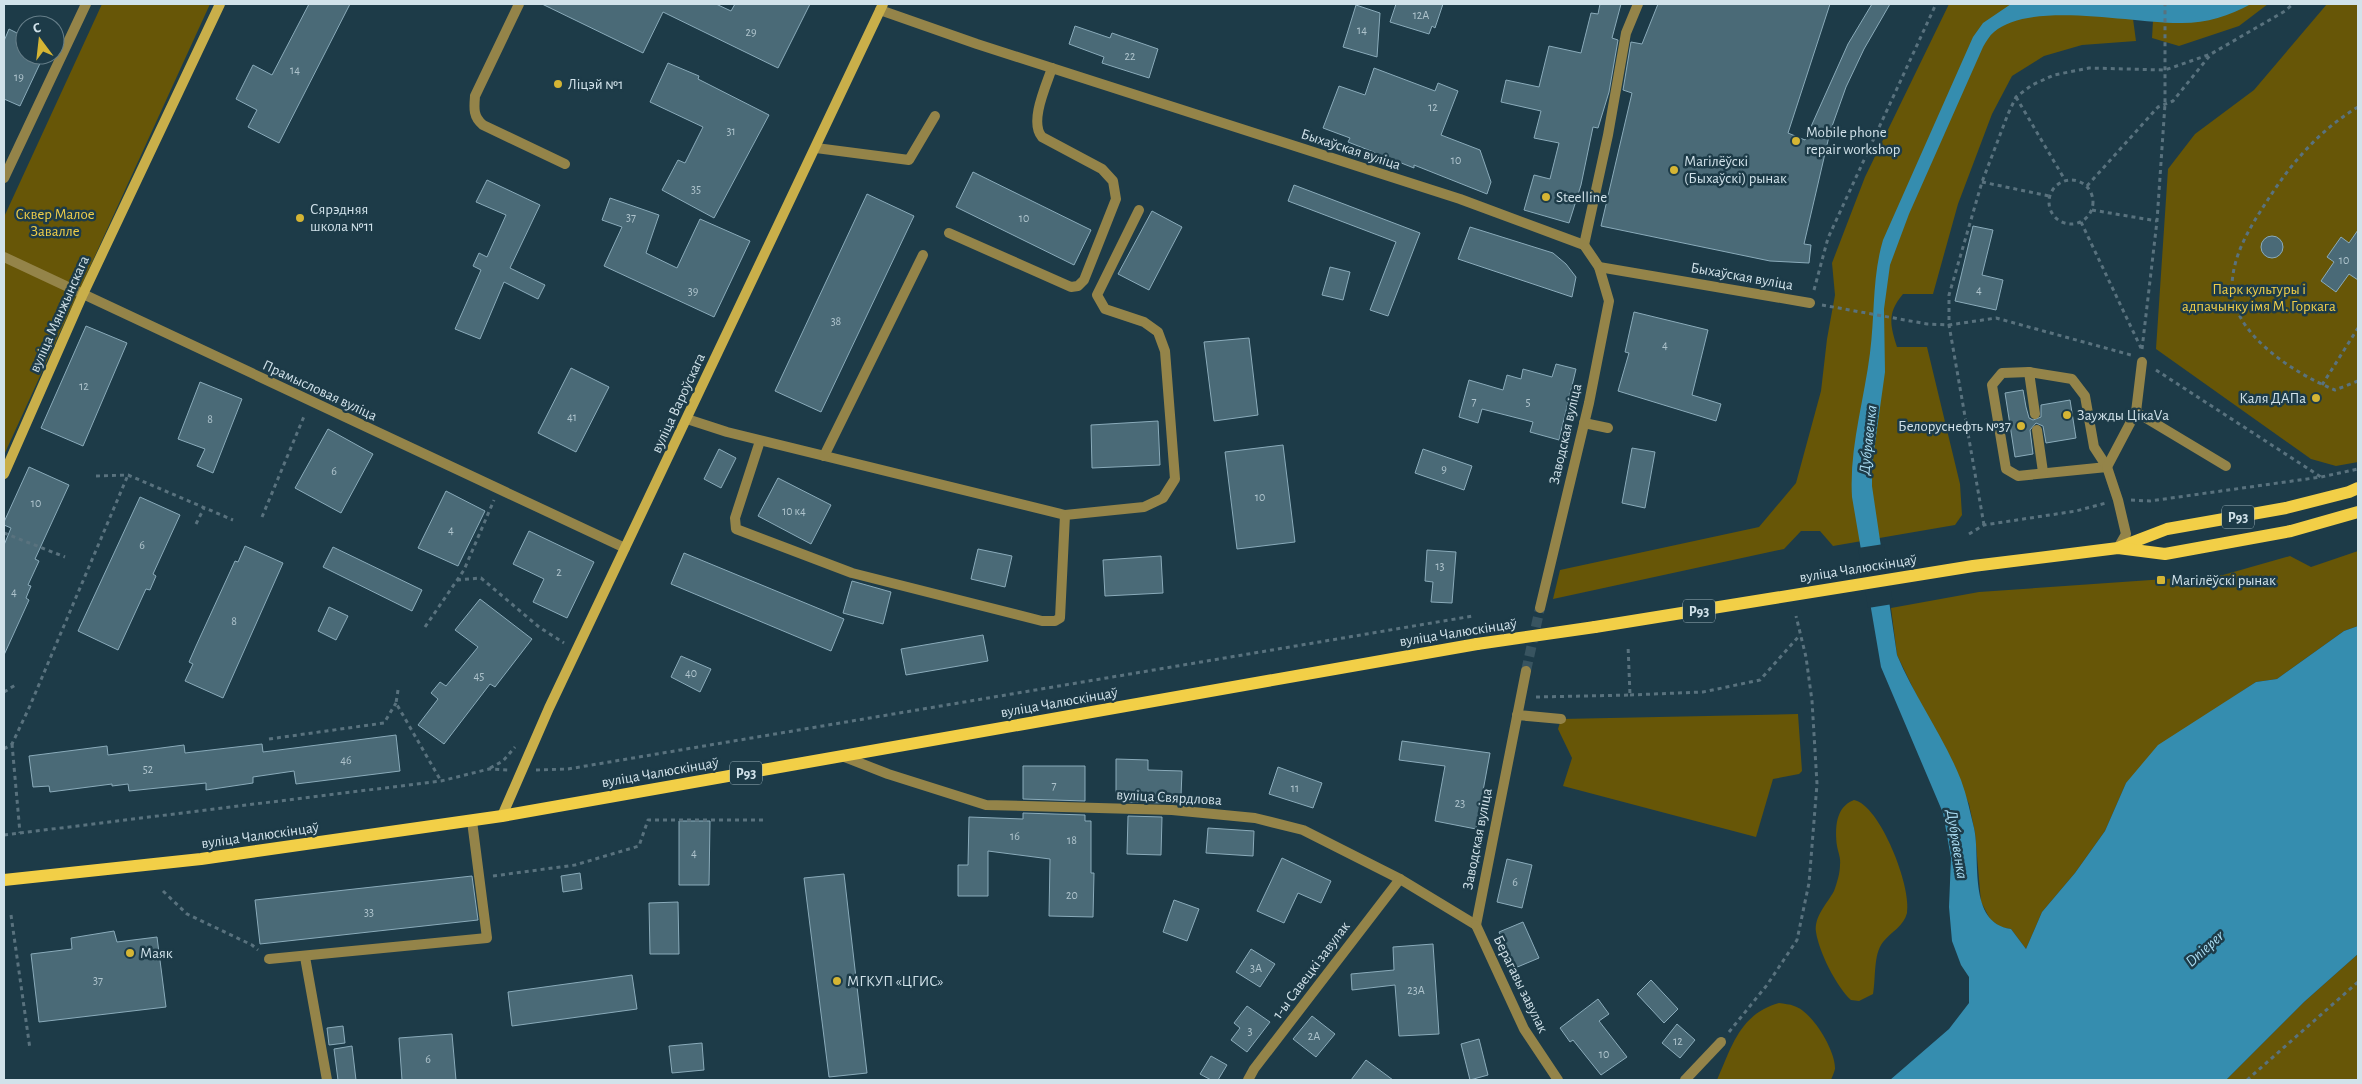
<svg xmlns="http://www.w3.org/2000/svg" width="2362" height="1084" viewBox="0 0 2362 1084" font-family="'Alegreya Sans',sans-serif">
<style>
.green{fill:#675607}
.water{fill:#358daf}
.pier{fill:#1d3b48}
.building{fill:#4a6a77;stroke:#8aabba}
.lines{fill:none;stroke-linecap:round;stroke-linejoin:round}
.street-tunnel{stroke:#385460;stroke-width:10;stroke-dasharray:10 5;stroke-linecap:butt}
.path{stroke:#59727e;stroke-width:3;stroke-dasharray:4 4;stroke-linecap:butt}
.lane{stroke:#948449;stroke-width:10}
.street{stroke:#948449;stroke-width:10}
.secondary{stroke:#c9af4a;stroke-width:10}
.primary{stroke:#f2cf47;stroke-width:12}
.primary-bridge{stroke:#f2cf47;stroke-width:12}
.poi-dot{fill:#d5b534;stroke:#1d3b48;stroke-width:2}
.labels{text-anchor:middle;stroke-width:5;stroke-linejoin:round;paint-order:stroke}
.number-label{font-size:12px;fill:#afc4cd}
.shield{fill:#1d3b48;stroke:#9bb0b9;stroke-width:1}
.shield-label{font-size:14px;font-weight:bold;fill:#d1e2ea}
.poi-label{font-size:15px;fill:#d1e2ea;stroke:#1d3b48;text-anchor:start}
.street-label{font-size:15px;fill:#d1e2ea;stroke:#1d3b48}
.park-label{font-size:15px;fill:#f0ce49;stroke:#1d3b48}
.water-label{font-size:16px;font-style:italic;fill:#aadcf2;stroke:#1d3b48}
</style>
<rect width="100%" height="100%" fill="#1d3b48"/>
<!-- green -->
<g class="green">
<path d="M102,4H210L4,455V217Z"/>
<path d="M1949,4H2131L2136,41L2082,45L2044,56L2012,76L1992,114L1958,204L1933,294H1903C1887,313 1890,325 1897,347H1927L1960,484L1962,515L1955,525L1833,546L1820,531H1801L1784,549L1553,599L1560,570L1759,527L1796,483L1821,391L1827,339L1835,295L1832,263L1865,177Z"/>
<path d="M2154,4H2268L2239,26L2179,46L2152,38Z"/>
<path d="M2327,4H2358V462L2336,466L2311,459L2156,349L2168,169L2195,134L2254,90Z"/>
<path d="M2358,551V626L2344,631L2277,679L2256,682L2217,708L2126,783L2105,831L2075,873L2042,912L2026,949L2011,929L2000,927L1990,919L1981,902L1975,833L1969,804L1897,655L1891,608L1979,592L2223,575L2290,556L2311,567Z"/>
<path d="M1798,714L1802,771L1799,774L1773,779L1756,837L1563,786L1572,758L1558,729L1561,719Z"/>
<path d="M1854,800C1880,805 1912,887 1907,913C1904,926 1891,932 1883,942C1873,955 1876,978 1873,994L1859,1001L1851,1000C1836,986 1819,952 1816,932C1814,916 1827,904 1834,891C1837,883 1840,873 1840,865C1841,858 1838,852 1837,846C1835,829 1835,807 1854,800Z"/>
<path d="M2358,954V1080H2226L2304,1002Z"/>
<path d="M1779,1003C1784,1004 1790,1004 1794,1006C1812,1011 1836,1051 1835,1069C1834,1073 1832,1077 1831,1080H1717C1732,1046 1740,1014 1779,1003Z"/>
</g>
<!-- water -->
<path class="water" d="M2011,4H2251C2229,16 2207,23 2182,23C2133,24 2032,0 1994,32C1989,36 1986,42 1983,47L1909,214L1890,265L1884,309L1885,372L1872,465V486L1897,655C1915,698 1944,737 1961,780C1967,796 1970,812 1974,828C1981,859 1967,923 2011,929L2026,949L2042,912L2075,873L2105,831L2126,783L2158,745L2256,682L2277,679L2344,631L2358,626V954L2304,1002L2226,1080H1890L1949,1029L1969,1003V977L1961,965L1952,941L1949,907L1951,858L1943,813L1881,667L1852,497C1849,449 1864,401 1870,353C1875,315 1872,277 1883,240L1973,37L1983,23Z"/>
<!-- pier -->
<path class="pier" d="M1884,544L1893,604L1868,608L1858,548Z"/>
<!-- building -->
<g class="building">
<path d="M309,4H350L279,143L248,127L257,110L236,99L253,65L272,75Z"/>
<path d="M542,4H716L731,11L735,4H810L778,68L663,12L643,53Z"/>
<path d="M1396,4H1443L1435,28L1432,26L1429,34L1390,22Z"/>
<path d="M1600,4H1621L1612,38L1618,40L1609,92L1598,128L1593,127L1581,185L1569,223L1524,210L1534,175L1550,179L1559,143L1534,138L1541,111L1501,102L1506,80L1539,87L1549,46L1581,53L1591,13L1598,14Z"/>
<path d="M1658,4H1830L1788,133L1805,140L1848,44L1872,4H1890L1864,49L1846,87L1830,132L1804,244L1811,245L1809,263L1770,261L1601,226L1632,93L1623,90L1631,42L1642,44Z"/>
<path d="M1356,5L1380,13L1377,57L1343,47Z"/>
<path d="M1075,26L1110,38L1112,33L1158,49L1149,78L1102,63L1104,57L1069,44Z"/>
<path d="M9,29L25,37V55H44L20,106L4,99V41Z"/>
<path d="M668,63L699,76L698,79L769,115L714,218L662,190L678,160L685,163L703,127L650,102Z"/>
<path d="M1374,68L1435,91L1438,83L1458,91L1441,135L1480,150L1491,182L1487,194L1414,165V168L1348,142L1350,138L1323,128L1339,86L1365,95Z"/>
<path d="M973,172L1091,230L1074,265L956,207Z"/>
<path d="M487,180L540,205L510,268L545,285L538,299L504,282L480,339L455,329L481,270L473,266L479,253L487,257L506,215L476,202Z"/>
<path d="M1294,185L1420,233L1388,316L1370,310L1396,242L1288,201Z"/>
<path d="M867,194L914,216L821,412L775,391Z"/>
<path d="M610,198L659,215L646,253L677,268L700,219L750,241L714,317L604,266L622,227L602,220Z"/>
<path d="M1152,211L1182,227L1149,290L1118,274Z"/>
<path d="M1973,226L1993,230L1982,275L2003,280L1996,310L1955,301Z"/>
<path d="M1470,227L1553,253L1566,264L1576,277L1572,297L1458,259Z"/>
<path d="M2358,230V280L2349,274L2336,292L2321,281L2334,262L2327,257L2341,237L2349,243Z"/>
<circle cx="2272" cy="247" r="11"/>
<path d="M1330,267L1350,272L1343,300L1322,295Z"/>
<path d="M1634,312L1708,330L1692,395L1721,404L1716,421L1618,391L1629,353L1625,352Z"/>
<path d="M86,326L127,343L83,446L41,428Z"/>
<path d="M1249,338L1258,415L1214,421L1204,342Z"/>
<path d="M1556,364L1576,369L1559,440L1530,432L1533,422L1482,409L1478,423L1459,417L1469,380L1503,390L1507,375L1521,379L1523,369L1552,377Z"/>
<path d="M571,368L609,387L576,452L538,433Z"/>
<path d="M200,382L242,399L213,473L197,466L205,449L178,439Z"/>
<path d="M2023,390L2026,407L2029,418L2033,420L2041,417V405L2070,400L2076,438L2046,443L2043,426L2036,423L2030,430L2033,454L2015,457L2005,393Z"/>
<path d="M1158,421L1160,465L1092,468L1091,425Z"/>
<path d="M328,429L373,454L341,513L295,488Z"/>
<path d="M1283,445L1295,542L1237,549L1225,452Z"/>
<path d="M1632,448L1655,452L1645,508L1622,503Z"/>
<path d="M719,449L736,458L721,488L704,479Z"/>
<path d="M1423,449L1472,466L1464,490L1415,473Z"/>
<path d="M29,467L69,485L35,559L39,561L28,585L31,586L26,598L29,600L4,655V545L11,528L4,525V522Z"/>
<path d="M778,478L831,505L811,544L758,516Z"/>
<path d="M446,491L485,511L458,566L418,548Z"/>
<path d="M140,497L180,515L153,574L156,576L150,590L146,589L118,650L78,631Z"/>
<path d="M529,531L594,562L567,618L533,602L544,579L513,564Z"/>
<path d="M245,546L283,563L223,698L185,681L193,664L189,662L196,646L235,561L238,562Z"/>
<path d="M333,547L422,590L412,611L323,567Z"/>
<path d="M978,549L1012,556L1005,587L971,579Z"/>
<path d="M1427,550L1456,552L1452,603L1431,602L1433,582L1425,581Z"/>
<path d="M684,553L844,619L831,651L671,584Z"/>
<path d="M1161,556L1163,593L1105,596L1103,560Z"/>
<path d="M852,581L891,592L883,624L843,613Z"/>
<path d="M480,599L532,639L495,687L490,684L444,744L418,725L438,699L431,693L440,682L446,686L478,647L455,630Z"/>
<path d="M329,607L348,616L336,640L318,631Z"/>
<path d="M983,635L988,661L906,675L901,649Z"/>
<path d="M681,656L711,669L700,692L671,677Z"/>
<path d="M396,735L400,771L296,784L294,771L253,777V783L206,790V783L129,791L128,784L112,786V784L50,792L49,786L33,787L29,756L107,746L108,755L184,745L185,753L262,744L263,752Z"/>
<path d="M1402,741L1490,753L1476,829L1435,821L1445,766L1399,760Z"/>
<path d="M1116,759L1148,760V770L1182,771L1181,796L1163,795V803L1129,802V793H1116Z"/>
<path d="M1023,766H1085V801L1023,799Z"/>
<path d="M1278,767L1322,783L1313,808L1269,794Z"/>
<path d="M1023,813L1085,815V821H1091V873H1094L1093,917L1049,916L1050,859L988,851V896H958V865H968L969,817L1023,819Z"/>
<path d="M1128,816L1162,817L1161,855L1127,854Z"/>
<path d="M679,821H710L709,885H679Z"/>
<path d="M1208,828L1254,831L1253,856L1206,853Z"/>
<path d="M1282,858L1331,881L1321,903L1298,893L1284,923L1257,911Z"/>
<path d="M1507,859L1532,865L1522,908L1497,902Z"/>
<path d="M580,873L582,889L563,892L561,876Z"/>
<path d="M844,874L867,1073L829,1077L804,878Z"/>
<path d="M472,876L478,920L260,944L255,900Z"/>
<path d="M1174,900L1199,909L1187,941L1163,932Z"/>
<path d="M678,902L679,954H650L649,903Z"/>
<path d="M1523,922L1539,958L1515,968L1499,932Z"/>
<path d="M114,931L117,942L157,937L166,1007L39,1022L31,954L72,949L71,938Z"/>
<path d="M1433,944L1439,1034L1399,1036L1395,985L1352,990L1351,974L1394,970L1393,947Z"/>
<path d="M1251,949L1275,964L1260,987L1236,972Z"/>
<path d="M632,975L637,1009L512,1026L508,992Z"/>
<path d="M1651,980L1678,1009L1664,1023L1637,994Z"/>
<path d="M1598,999L1609,1014L1599,1021L1627,1057L1601,1075L1573,1040L1570,1042L1560,1028Z"/>
<path d="M1247,1006L1270,1022L1247,1052L1231,1040L1240,1028L1234,1023Z"/>
<path d="M1312,1016L1335,1034L1316,1057L1293,1039Z"/>
<path d="M1677,1024L1695,1040L1680,1058L1662,1043Z"/>
<path d="M343,1026L345,1043L329,1045L327,1028Z"/>
<path d="M452,1034L456,1080H402L399,1038Z"/>
<path d="M1479,1039L1488,1075L1470,1080L1461,1044Z"/>
<path d="M702,1043L704,1070L672,1073L669,1046Z"/>
<path d="M352,1046L356,1080H338L334,1049Z"/>
<path d="M1211,1056L1227,1065L1218,1080H1211L1200,1074Z"/>
<path d="M1366,1060L1393,1080H1351Z"/>
</g>
<g class="lines">
<!-- street-tunnel -->
<path class="street-tunnel" d="M1526,671L1540,608"/>
<!-- path -->
<g class="path">
<path d="M2016,97L2065,180"/>
<path d="M2358,107C2321,129 2292,162 2269,198C2252,224 2233,253 2232,285C2230,333 2295,374 2335,390L2358,381"/>
<circle cx="2071" cy="202" r="22"/>
<path d="M1982,182L2049,196"/>
<path d="M2087,186L2158,107L2173,101L2211,54L2285,11L2293,4"/>
<path d="M2092,210L2157,221"/>
<path d="M2081,222L2141,348"/>
<path d="M1814,290L1828,238L1936,4"/>
<path d="M1822,305L1927,324L1949,325L1996,318L2131,355"/>
<path d="M2142,349L2157,221L2165,104V4"/>
<path d="M2156,370L2321,477"/>
<path d="M2322,385L2358,328"/>
<path d="M96,476L128,475L233,520"/>
<path d="M2131,500L2150,501L2321,477L2358,469"/>
<path d="M262,517L305,414"/>
<path d="M196,524L204,508"/>
<path d="M1984,525L1949,325V295L1982,182L2008,114L2016,97L2032,85L2054,75L2089,68L2165,70L2211,54"/>
<path d="M4,533L65,557"/>
<path d="M1969,534L1984,525L2076,511L2106,503"/>
<path d="M457,580L481,578L539,627L564,643"/>
<path d="M425,627L464,570L494,500"/>
<path d="M398,690L396,703L441,781"/>
<path d="M4,692L17,684"/>
<path d="M1630,695L1703,692L1760,680L1800,635"/>
<path d="M1536,697L1630,695L1628,645"/>
<path d="M269,739L384,723L396,703"/>
<path d="M12,744L20,833"/>
<path d="M4,749L12,744L29,708L128,475"/>
<path d="M490,768L503,761L515,747"/>
<path d="M536,770L568,769L1473,616"/>
<path d="M4,835L441,781L489,769L508,770"/>
<path d="M493,876L575,865L639,846L648,820H767"/>
<path d="M163,891L187,914L252,945L258,950"/>
<path d="M11,915L30,1049"/>
<path d="M1729,1032L1767,985L1797,940L1809,883L1817,784L1812,701L1806,657L1796,616"/>
<path d="M2247,1080L2358,982"/>
</g>
<!-- lane -->
<g class="lane">
<path d="M519,4L475,96C474,108 473,117 483,125L565,164"/>
<path d="M816,148L909,160L935,116"/>
<path d="M4,178L86,4"/>
<path d="M949,233L1071,287L1078,286L1084,280L1116,199L1113,181L1102,169L1042,137C1029,122 1046,86 1052,68"/>
<path d="M1584,245L1608,135L1626,33L1638,4"/>
<path d="M2029,372L2002,373L1992,385L2006,469L2018,476L2107,467"/>
<path d="M2136,412L2226,466"/>
<path d="M2035,414L2029,372L2072,379L2085,396L2094,447L2107,467L2118,500L2126,534L2118,548"/>
<path d="M687,419L727,432L1065,515L1144,507L1163,498L1175,479L1165,351L1158,332L1144,322L1105,309L1097,295L1139,210"/>
<path d="M1584,423L1608,428"/>
<path d="M2037,430L2043,472"/>
<path d="M760,441L735,518L736,529L852,573L1042,621H1055L1060,618L1065,515"/>
<path d="M824,456L923,255"/>
<path d="M2107,467L2136,412L2142,362"/>
<path d="M1517,715L1561,719"/>
<path d="M269,959L487,938L472,821"/>
<path d="M1685,1080L1721,1042"/>
</g>
<!-- street -->
<g class="street">
<path d="M880,10L977,44L1460,199L1584,245L1599,267L1609,301L1589,403L1540,608"/>
<path d="M4,257L625,548"/>
<path d="M1599,267L1810,303"/>
<path d="M842,756L888,774L986,805L1172,810L1255,818L1303,830L1400,879L1476,925"/>
<path d="M1476,925L1526,671"/>
<path d="M1476,925L1524,1029L1558,1080"/>
<path d="M305,957L327,1080"/>
<path d="M1248,1080L1254,1069L1400,879"/>
</g>
<!-- secondary -->
<g class="secondary">
<path d="M4,474L83,294L220,4"/>
<path d="M502,816L549,708L883,4"/>
</g>
<!-- primary -->
<g class="primary">
<path d="M2120,547L2167,529L2286,508L2349,492L2358,488"/>
<path d="M1595,627L1973,566L2118,548L2165,554L2291,531L2358,512"/>
<path d="M4,880L201,859L502,816L1477,644"/>
</g>
<!-- primary-bridge -->
<path class="primary-bridge" d="M1477,644L1595,627"/>
</g>
<!-- markers -->
<g class="poi-dot">
<circle cx="558" cy="84" r="5"/>
<circle cx="1796" cy="141" r="5"/>
<circle cx="1674" cy="170" r="5"/>
<circle cx="1546" cy="197" r="5"/>
<circle cx="300" cy="218" r="5"/>
<circle cx="2316" cy="398" r="5"/>
<circle cx="2067" cy="415" r="5"/>
<circle cx="2021" cy="426" r="5"/>
<rect x="2156" y="575" width="10" height="10" rx="2.5"/>
<circle cx="130" cy="953" r="5"/>
<circle cx="837" cy="981" r="5"/>
</g>
<g class="labels">
<!-- number labels -->
<g class="number-label">
<text x="1421" y="19">12А</text>
<text x="1362" y="34">14</text>
<text x="751" y="36">29</text>
<text x="1130" y="60">22</text>
<text x="295" y="74">14</text>
<text x="19" y="81">19</text>
<text x="1433" y="111">12</text>
<text x="731" y="135">31</text>
<text x="1456" y="164">10</text>
<text x="696" y="193">35</text>
<text x="631" y="221">37</text>
<text x="1024" y="222">10</text>
<text x="2344" y="264">10</text>
<text x="1979" y="294">4</text>
<text x="693" y="295">39</text>
<text x="836" y="325">38</text>
<text x="1665" y="349">4</text>
<text x="84" y="390">12</text>
<text x="1474" y="405">7</text>
<text x="1528" y="406">5</text>
<text x="572" y="421">41</text>
<text x="210" y="423">8</text>
<text x="1444" y="473">9</text>
<text x="334" y="475">6</text>
<text x="1260" y="501">10</text>
<text x="36" y="507">10</text>
<text x="794" y="515">10 к4</text>
<text x="451" y="534">4</text>
<text x="142" y="549">6</text>
<text x="1440" y="570">13</text>
<text x="559" y="576">2</text>
<text x="14" y="596">4</text>
<text x="234" y="625">8</text>
<text x="691" y="677">40</text>
<text x="479" y="680">45</text>
<text x="346" y="764">46</text>
<text x="148" y="773">52</text>
<text x="1054" y="789">7</text>
<text x="1295" y="792">11</text>
<text x="1460" y="807">23</text>
<text x="1015" y="840">16</text>
<text x="1072" y="844">18</text>
<text x="694" y="857">4</text>
<text x="1515" y="886">6</text>
<text x="1072" y="899">20</text>
<text x="369" y="916">33</text>
<text x="1256" y="972">3А</text>
<text x="98" y="984">37</text>
<text x="1416" y="994">23А</text>
<text x="1250" y="1035">3</text>
<text x="1314" y="1040">2А</text>
<text x="1678" y="1045">12</text>
<text x="1604" y="1058">10</text>
<text x="428" y="1063">6</text>
</g>
<!-- shield labels -->
<g class="shield">
<rect x="2222" y="505.5" width="32" height="23" rx="4"/>
<rect x="1683" y="599.5" width="32" height="23" rx="4"/>
<rect x="730" y="761.5" width="32" height="23" rx="4"/>
</g>
<g class="shield-label">
<text x="2238" y="522">Р93</text>
<text x="1699" y="616">Р93</text>
<text x="746" y="778">Р93</text>
</g>
<!-- poi labels -->
<g class="poi-label">
<text x="568" y="89">Ліцэй №1</text>
<text x="1806" y="137">Mobile phone<tspan x="1806" dy="17">repair workshop</tspan></text>
<text x="1684" y="166">Магілёўскі<tspan x="1684" dy="17">(Быхаўскі) рынак</tspan></text>
<text x="1556" y="202">Steelline</text>
<text x="310" y="214">Сярэдняя<tspan x="310" dy="17">школа №11</tspan></text>
<text x="2306" y="403" text-anchor="end">Каля ДАПа</text>
<text x="2077" y="420">Заужды ЦікаVа</text>
<text x="2011" y="431" text-anchor="end">Белоруснефть №37</text>
<text x="2171" y="585">Магілёўскі рынак</text>
<text x="140" y="958">Маяк</text>
<text x="847" y="986">МГКУП «ЦГИС»</text>
</g>
<!-- street labels -->
<g class="street-label">
<text transform="translate(1351 149) rotate(18)" y="5">Быхаўская вуліца</text>
<text transform="translate(1742 276) rotate(10)" y="5">Быхаўская вуліца</text>
<text transform="translate(59 314) rotate(-66)" y="5">вуліца Мянжынскага</text>
<text transform="translate(320 390) rotate(25)" y="5">Прамысловая вуліца</text>
<text transform="translate(678 403) rotate(-65)" y="5">вуліца Вароўскага</text>
<text transform="translate(1565 434) rotate(-77)" y="5">Заводская вуліца</text>
<text transform="translate(1858 568) rotate(-9)" y="5">вуліца Чалюскінцаў</text>
<text transform="translate(1458 632) rotate(-9)" y="5">вуліца Чалюскінцаў</text>
<text transform="translate(1059 702) rotate(-10)" y="5">вуліца Чалюскінцаў</text>
<text transform="translate(660 772) rotate(-10)" y="5">вуліца Чалюскінцаў</text>
<text transform="translate(1169 797) rotate(3)" y="5">вуліца Свярдлова</text>
<text transform="translate(260 835) rotate(-8)" y="5">вуліца Чалюскінцаў</text>
<text transform="translate(1477 839) rotate(-79)" y="5">Заводская вуліца</text>
<text transform="translate(1311 970) rotate(-53)" y="5">1-ы Савецкі завулак</text>
<text transform="translate(1521 984) rotate(64)" y="5">Берагавы завулак</text>
</g>
<!-- park labels -->
<g class="park-label">
<text x="55" y="219">Сквер Малое<tspan x="55" dy="17">Завалле</tspan></text>
<text x="2259" y="294">Парк культуры і<tspan x="2259" dy="17">адпачынку імя М. Горкага</tspan></text>
</g>
<!-- water labels -->
<g class="water-label">
<text transform="translate(1867 440) rotate(-84)" y="6">Дубравенка</text>
<text transform="translate(1958 844) rotate(81)" y="6">Дубравенка</text>
<text transform="translate(2204 948) rotate(-42)" y="6">Dnieper</text>
</g>
</g>
<!-- border -->
<rect width="2362" height="1084" fill="none" stroke="#d1e2ea" stroke-width="10"/>
<!-- north arrow -->
<g transform="translate(40 40) rotate(345)"><circle r="24" fill="#1d3b48" stroke="#657e89"/>
<path d="M0-4L9 19L0 12L-9 19Z" fill="#d5b534"/>
<text y="-8" font-size="14" font-weight="bold" text-anchor="middle" fill="#d1e2ea">С</text>
</g>
</svg>
